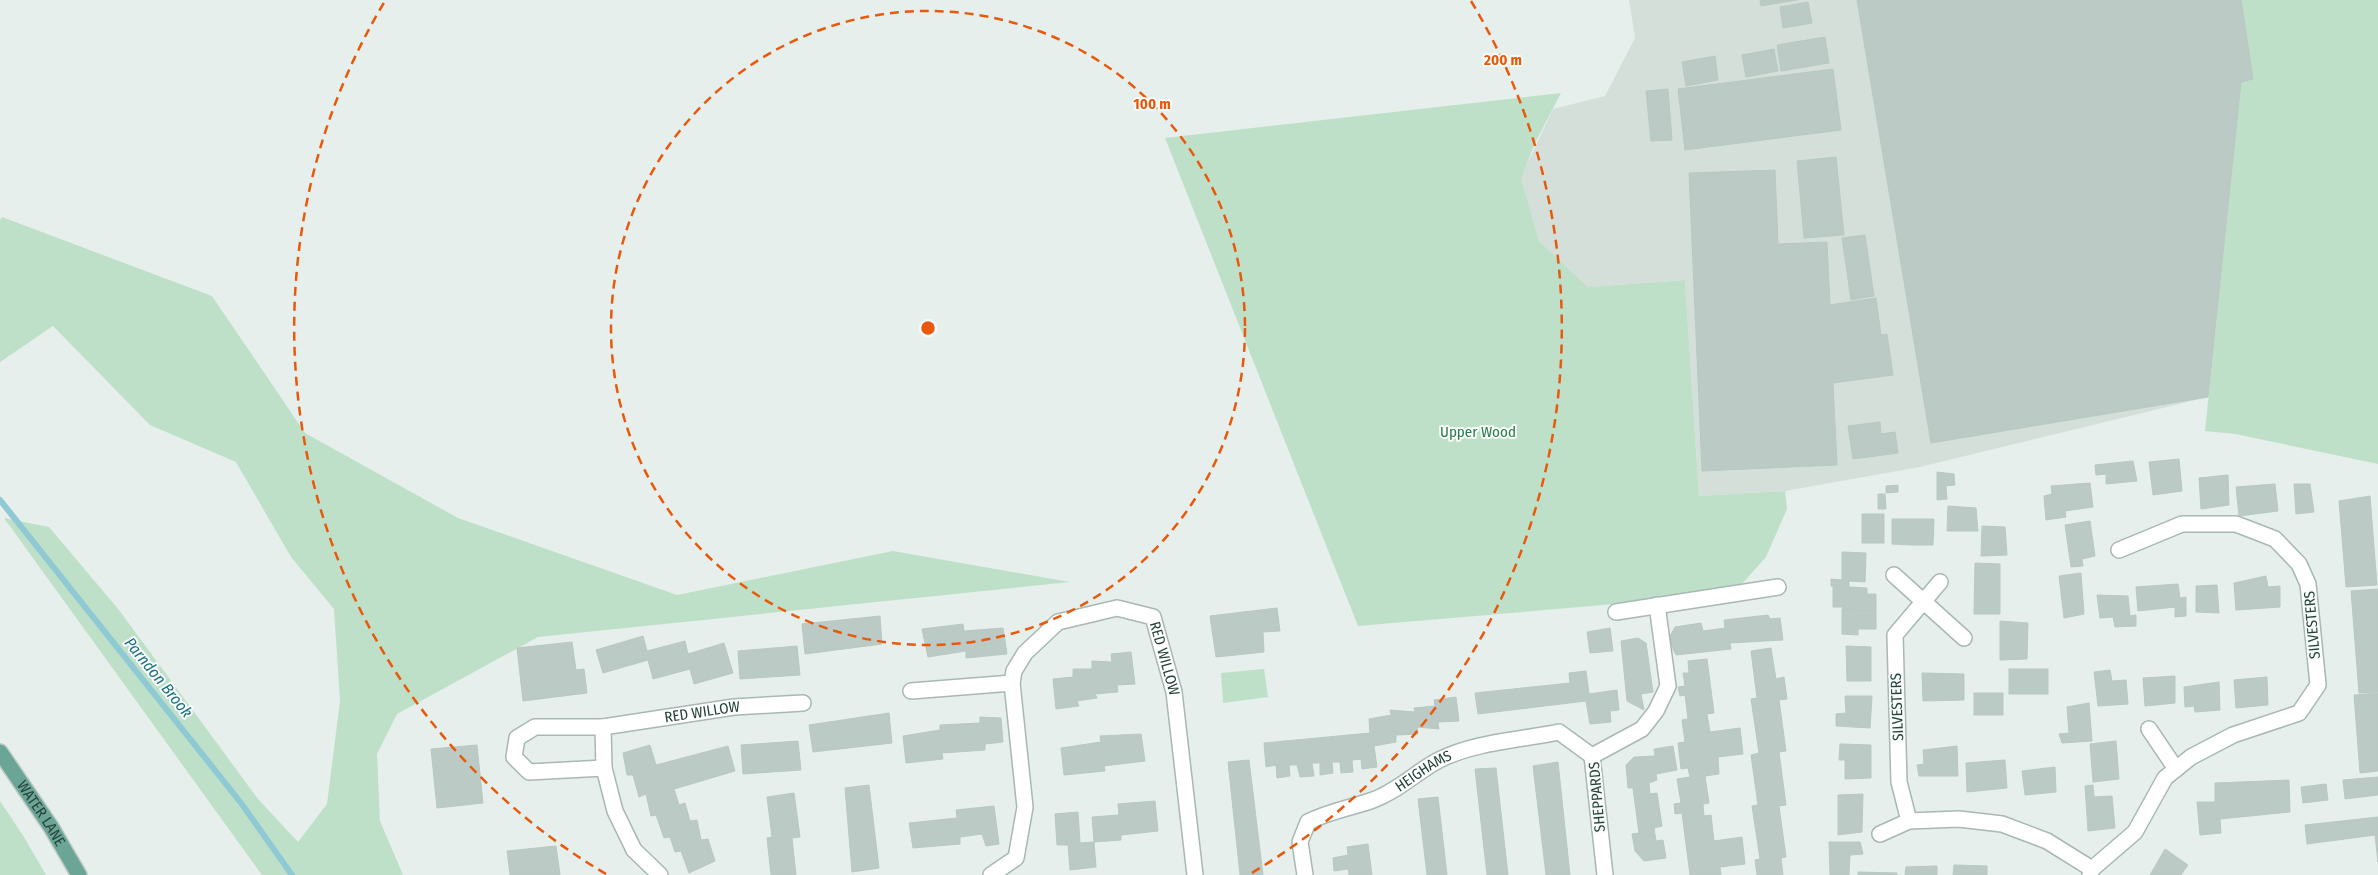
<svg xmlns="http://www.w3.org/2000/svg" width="2378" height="875" viewBox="0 0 2378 875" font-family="'Fira Sans Condensed',sans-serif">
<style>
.built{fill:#d4dfda}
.green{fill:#bfe0c8}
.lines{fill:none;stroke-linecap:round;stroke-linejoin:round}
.stream{stroke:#8ec9d4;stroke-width:6}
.building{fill:#bbcac4;stroke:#b8c9c2}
.minor-casing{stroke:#a8b8b2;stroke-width:18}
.major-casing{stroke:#c2cac8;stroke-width:18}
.minor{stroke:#fff;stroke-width:15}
.major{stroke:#6aa596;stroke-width:15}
.ring{fill:none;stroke:#e8590c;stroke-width:2.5;stroke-dasharray:9 6}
.labels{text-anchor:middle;stroke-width:4;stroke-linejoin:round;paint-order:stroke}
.park-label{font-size:15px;fill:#2d7a4b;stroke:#f7fbf9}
.street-label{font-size:15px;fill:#24423a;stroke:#f7fbf9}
.water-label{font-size:16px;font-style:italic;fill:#1c6f80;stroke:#f7fbf9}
.centre{fill:#e8590c;stroke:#f7fbf9;stroke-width:2.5}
.ring-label{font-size:15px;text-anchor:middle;font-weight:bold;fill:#e8590c;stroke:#f7fbf9;stroke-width:4;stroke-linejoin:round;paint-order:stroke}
</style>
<rect width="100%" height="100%" fill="#e6efeb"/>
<!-- built -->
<path class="built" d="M1629,0H2234L2241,82L2208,397L1920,467L1785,491L1699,496L1685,280L1588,287L1539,241L1520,179L1553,109L1605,96L1635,38Z"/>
<!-- green -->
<g class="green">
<path d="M2234,0H2378V464L2235,434L2205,431L2241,82Z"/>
<path d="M1561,93L1535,143L1521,179L1539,241L1588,287L1685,280L1699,496L1785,491L1787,509L1766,557L1733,594L1358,626L1165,138Z"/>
<path d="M2,217L212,296L305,433L458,518L677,595L893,551L1070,582L538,637L397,714L377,754L380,821L403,875H262L4,518L49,527L119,610L258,799L298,842L327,804L340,701L334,609L291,557L236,462L150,425L53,326L0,362V220Z"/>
<path d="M1264,669L1268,697L1223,703L1221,673Z"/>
<path d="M0,801L24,837L46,875H0Z"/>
</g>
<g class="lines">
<!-- stream -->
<path class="stream" d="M0,500L241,803L292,875"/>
</g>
<!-- building -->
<g class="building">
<path d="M1760,0H1797L1761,6Z"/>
<path d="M1857,0H2241L2253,79L2241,82L2208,397L1931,443Z"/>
<path d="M1808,2L1812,23L1783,28L1780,7Z"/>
<path d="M1825,37L1829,63L1781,71L1777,45Z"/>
<path d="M1774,49L1778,71L1746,77L1742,55Z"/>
<path d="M1715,56L1718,80L1686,86L1682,62Z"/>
<path d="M1833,69L1841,130L1685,150L1678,89Z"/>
<path d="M1668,89L1672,140L1651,141L1646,91Z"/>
<path d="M1836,157L1844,235L1804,238L1797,161Z"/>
<path d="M1775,170L1778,244L1827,242L1830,305L1876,298L1881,335L1887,334L1893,375L1833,383L1837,465L1702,471L1689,173Z"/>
<path d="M1865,235L1874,296L1851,300L1842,238Z"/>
<path d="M1880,422L1881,434L1895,432L1898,453L1853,459L1848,426Z"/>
<path d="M2179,459L2182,491L2153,495L2149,462Z"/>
<path d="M2133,461L2137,481L2106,484V474L2096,475L2095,465Z"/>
<path d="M1937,472L1954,474L1955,485L1946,486L1947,499L1937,500Z"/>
<path d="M2228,475L2229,505L2201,509L2199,478Z"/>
<path d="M2090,483L2093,507L2065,511L2066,517L2046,520L2044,496L2052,494L2051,486Z"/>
<path d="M2275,484L2278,511L2239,516L2236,487Z"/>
<path d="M2294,484H2310L2314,512L2296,514Z"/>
<path d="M1898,485V492L1886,493V486Z"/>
<path d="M1878,494H1885L1886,509H1878Z"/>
<path d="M2370,496L2377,585L2346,587L2339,501Z"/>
<path d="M1948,506L1976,508L1978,531H1947Z"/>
<rect x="1862" y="514" width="22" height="29"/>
<path d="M1892,519H1912V545L1892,544Z"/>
<path d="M1912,519H1934L1933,545H1912Z"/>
<path d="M2090,521L2095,556L2082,559L2083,566L2071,567L2065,525Z"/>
<path d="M1982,526L2005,527L2007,555L1981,556Z"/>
<path d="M1842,552L1866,553L1865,582L1849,581V586H1831V579L1842,580Z"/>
<path d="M1975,563L2000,564V614H1974Z"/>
<path d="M2081,573L2084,614L2064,618L2059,576Z"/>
<path d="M2266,576L2268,587L2280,586V607L2236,610L2234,583Z"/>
<path d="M2178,584L2180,598L2186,597V616L2175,617V607L2138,611L2136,587Z"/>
<path d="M2217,585L2219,613L2196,612V586Z"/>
<path d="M1833,586L1867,588V594H1876V611L1842,610L1843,607H1833Z"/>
<path d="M2378,589V692L2359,693L2351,591Z"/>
<path d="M2097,595L2128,596L2130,616L2136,615V626L2115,627L2113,617L2100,618Z"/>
<path d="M1277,608L1280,631L1263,632L1264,652L1216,657L1210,616Z"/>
<path d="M1842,610L1876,611V629H1858V635L1842,634Z"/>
<path d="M1768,615L1770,619L1780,618L1783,640L1730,643L1731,649L1676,655L1672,647L1670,636L1675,627L1701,623L1703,631L1725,628L1724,620Z"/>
<path d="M880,616L882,644L805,654L802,624Z"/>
<path d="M2000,621L2028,623L2027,659L2000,660Z"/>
<path d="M963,624L964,631L1003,628L1007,654L966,658V651L928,657L922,629Z"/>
<path d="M1610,628L1613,651L1590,653L1587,632Z"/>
<path d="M643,636L647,651L685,641L688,654L724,643L733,673L694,684L690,669L653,679L648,660L603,673L596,650Z"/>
<path d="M1638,638L1646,643L1653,692L1641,694L1644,710L1627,701L1621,641Z"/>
<path d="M572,642L576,670L584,669L587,693L523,701L517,648Z"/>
<path d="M797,646L800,675L740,679L738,651Z"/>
<path d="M1846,646L1871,647V681H1847Z"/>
<path d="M1771,648L1776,679L1784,677L1787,699L1779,700L1786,751L1779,752L1786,805L1779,806L1786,857L1781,858L1783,875H1757L1755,860L1760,859L1752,806L1758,805L1751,755L1759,753L1751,699L1757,698L1751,651Z"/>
<path d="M1131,652L1135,684L1117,685L1118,692L1095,694L1097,698L1077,701L1079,706L1056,709L1053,679L1073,677V669H1092V661L1112,662L1111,654Z"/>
<path d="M1707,659L1714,713L1707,714L1710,732L1740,728L1743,754L1718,757L1719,774L1705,776L1709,803L1703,804L1704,816L1711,815L1714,841L1742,837L1745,864L1720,867L1721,875H1690L1682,813L1675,814L1674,804L1681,803L1677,779L1690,777L1688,768L1681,769L1678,743L1685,742L1682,720L1688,719L1685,695L1680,696L1678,687L1685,686L1683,673H1689L1688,661Z"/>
<rect x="2009" y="669" width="39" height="25"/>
<path d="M2110,670L2112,681L2126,680L2128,704L2098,706L2094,672Z"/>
<path d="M1586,671L1589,694L1617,690L1619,710L1610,711L1611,722L1590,724L1586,701L1478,714L1475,693L1570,683L1569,673Z"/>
<path d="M1922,673L1964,674V700L1923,701Z"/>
<path d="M2175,676V703L2145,706L2143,678Z"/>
<path d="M2267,677L2268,705L2236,708L2234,680Z"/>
<path d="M2219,682L2220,710L2195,712L2194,706L2185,707L2184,687Z"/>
<rect x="1974" y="693" width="29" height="22"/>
<path d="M2378,693V771L2360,773L2354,695Z"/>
<path d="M1845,696H1872L1870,728L1836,726V714L1846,713Z"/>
<path d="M1456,697L1459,721L1438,722L1439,729L1417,727L1418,734L1396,735V742L1374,746L1377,767L1362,769L1361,759L1352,760L1353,772L1341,773L1340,762H1332L1333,773L1320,775V763H1312L1314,776L1300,777L1297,765H1289L1290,776L1277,778L1276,765L1266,767L1264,743L1370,733L1369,719L1391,715L1390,710L1415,712L1414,708L1435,706L1434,700Z"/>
<path d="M2089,703L2092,741L2062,743L2059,734L2069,733L2067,707Z"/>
<path d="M889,713L892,743L813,752L809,725Z"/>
<path d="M980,717L1001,718L1003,742L985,744V750L942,753L943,759L906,763L903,736L940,730V725L980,723Z"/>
<path d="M1141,734L1145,761L1104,766L1105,771L1064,775L1061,748L1101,742L1100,736Z"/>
<path d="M798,741L801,770L743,774L741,745Z"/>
<path d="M2116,741L2119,779L2093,782L2090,744Z"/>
<path d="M1840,744L1871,745V778L1845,779V760H1839Z"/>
<path d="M477,745L483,803L437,808L431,749Z"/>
<path d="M650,745L656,765L728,746L735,771L674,789L679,805L685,803L690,821L697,820L701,840L708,839L715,861L689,873L681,851L675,852L670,837L664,838L656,815L651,816L646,794L639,797L633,775H627L623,753Z"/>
<path d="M1673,746L1677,770L1656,774L1657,780L1649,783L1650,794L1657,793L1662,826L1654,828L1656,841L1663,840L1666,858L1644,861L1635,851L1632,834L1639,833L1633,788H1628L1626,765L1634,757L1655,756L1654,749Z"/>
<path d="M1957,746L1958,776H1919L1917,765L1924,764L1923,750Z"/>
<path d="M1249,760L1263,875H1240L1228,762Z"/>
<path d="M2005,760L2007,788L1967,792L1966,763Z"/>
<path d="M1558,762L1570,875H1546L1533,766Z"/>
<path d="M2055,767L2056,792L2025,795L2022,771Z"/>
<path d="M1496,768L1508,875H1487L1475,769Z"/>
<path d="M2378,777V795L2345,799L2343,780Z"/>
<path d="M2289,780L2290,812L2220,819L2221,833L2200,835L2197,802H2215V783Z"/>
<path d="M2326,784L2328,800L2303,803L2301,787Z"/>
<path d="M869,785L879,868L852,872L845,788Z"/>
<path d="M2093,785L2094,797L2112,796L2115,828L2088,831L2085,786Z"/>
<path d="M794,793L800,837L792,838L796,875H771L767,838L772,837L767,797Z"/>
<path d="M1863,794L1862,832L1838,835V795Z"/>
<path d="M1438,797L1447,875H1427L1418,799Z"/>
<path d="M1155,801L1158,831L1121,835V840L1094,842L1092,817L1119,815L1118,804Z"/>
<path d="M994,806L999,844L986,846L982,834L960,837V844L913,848L909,823L957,818L956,810Z"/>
<path d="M1078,812L1080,843L1094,842L1096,867L1070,870L1068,845H1057L1055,814Z"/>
<path d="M2378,817V862L2375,835L2307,844L2305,825Z"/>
<path d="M1829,842H1860L1863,854L1850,855L1849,875H1830Z"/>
<path d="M1368,844L1372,875H1349L1348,869L1334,871L1333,858L1348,855L1347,847Z"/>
<path d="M556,846L560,875H510L507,851Z"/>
<path d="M2165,849L2188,865L2181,875H2150Z"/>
<path d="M1954,865L1987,866V875H1953Z"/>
<path d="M1937,866V875H1905L1906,867Z"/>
<path d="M1858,872L1897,873V875H1858Z"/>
</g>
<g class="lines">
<defs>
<g id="minor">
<path d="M1894,575L1964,638"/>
<path d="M1616,612L1778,587"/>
<path d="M911,691L1012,683"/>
<path d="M603,727H535L517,738L514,757L529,772L604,768"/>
<path d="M2149,729L2176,769"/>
<path d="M1909,821L1899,782L1895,635L1940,582"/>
<path d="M1880,834L1909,821L1959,819L2002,824L2047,841L2092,869"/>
<path id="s1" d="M660,875L634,850L615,811L604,768L603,727L734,707L803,703"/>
<path id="s2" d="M991,875L1016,858L1025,807L1012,683L1014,671L1025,653L1058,622L1117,608L1153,617L1174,692L1195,875"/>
<path id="s3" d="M1305,875L1300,842L1308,822C1329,811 1351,808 1373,800C1398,791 1416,772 1439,760C1475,742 1520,740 1559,732L1592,756"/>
<path d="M1605,875L1592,756L1642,729L1656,711L1668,686L1657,605"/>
<path d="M2090,875L2092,869L2135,832L2165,778L2191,757L2233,735L2299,713L2318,685L2308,584L2299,564L2275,539L2236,524H2182L2119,550"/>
</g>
<g id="major">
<path id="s4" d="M0,752L51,827L79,875"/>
</g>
</defs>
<!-- minor casing -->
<use href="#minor" class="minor-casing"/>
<!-- major casing -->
<use href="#major" class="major-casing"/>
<!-- minor -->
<use href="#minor" class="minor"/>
<!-- major -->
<use href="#major" class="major"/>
</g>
<!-- distance rings -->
<g class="ring">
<circle cx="928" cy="328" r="317"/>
<path d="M606 874A634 634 0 0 1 385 1M1471 1A634 634 0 0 1 1250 874"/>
</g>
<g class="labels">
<!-- park labels -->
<g class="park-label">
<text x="1478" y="437">Upper Wood</text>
</g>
<!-- street labels -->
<g class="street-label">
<text transform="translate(2312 625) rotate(-95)" y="5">SILVESTERS</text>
<text dy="5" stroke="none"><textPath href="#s2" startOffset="426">RED WILLOW</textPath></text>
<text transform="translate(1897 707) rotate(-92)" y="5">SILVESTERS</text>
<text dy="5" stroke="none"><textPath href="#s1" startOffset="265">RED WILLOW</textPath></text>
<text dy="5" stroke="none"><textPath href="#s3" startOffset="182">HEIGHAMS</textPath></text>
<text transform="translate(1597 797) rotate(-95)" y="5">SHEPPARDS</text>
<text dy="5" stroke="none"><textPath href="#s4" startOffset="74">WATER LANE</textPath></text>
</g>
<!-- water labels -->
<g class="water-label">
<text transform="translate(159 677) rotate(51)" y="6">Parndon Brook</text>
</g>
</g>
<circle cx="928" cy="328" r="8" class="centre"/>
<g class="ring-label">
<text x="1503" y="65">200 m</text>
<text x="1152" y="109">100 m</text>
</g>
</svg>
